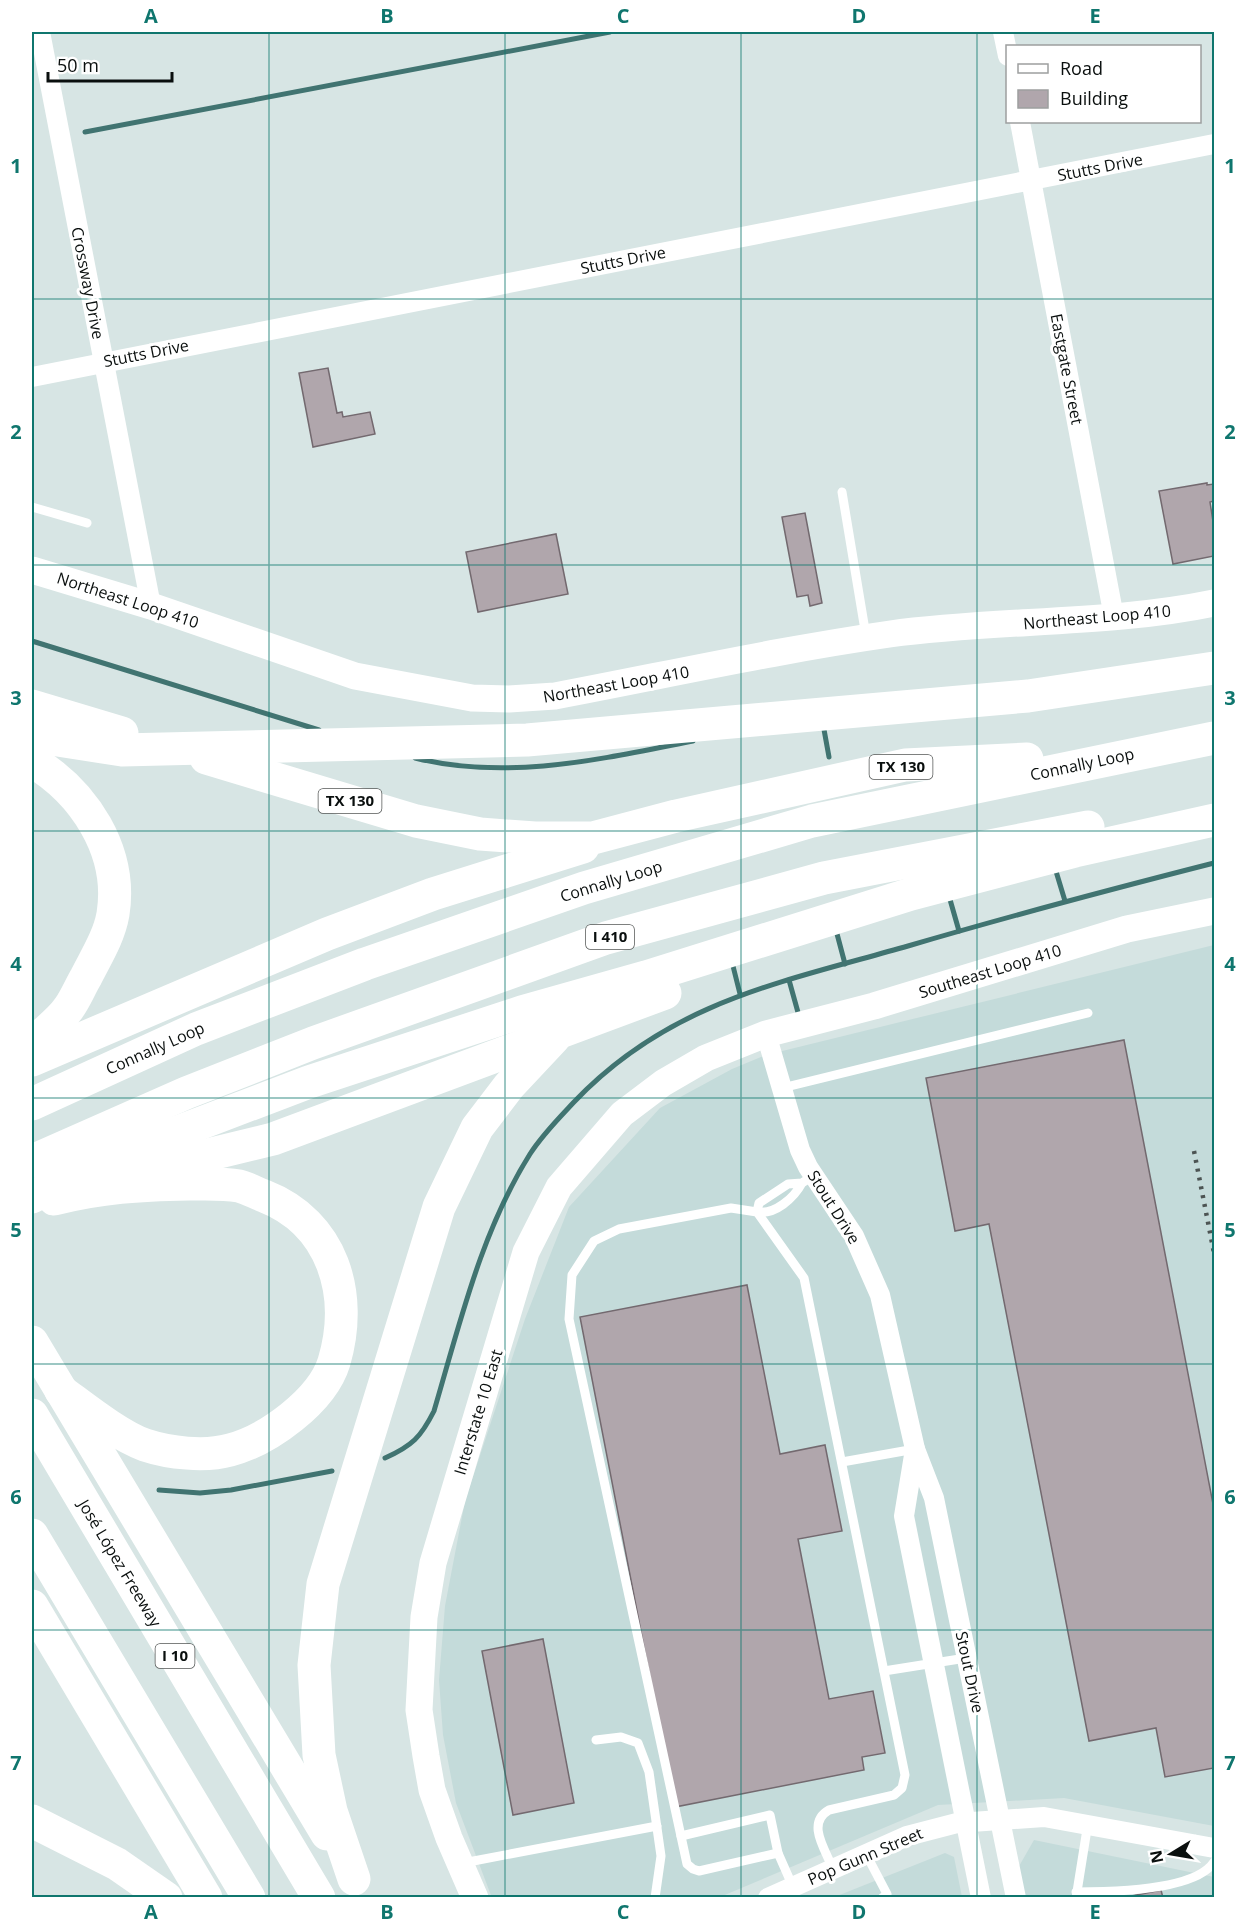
<svg xmlns="http://www.w3.org/2000/svg" width="1246" height="1929" viewBox="0 0 1246 1929" font-family="'Open Sans',sans-serif">
<style>
.built{fill:#c4dbda}
.lines{fill:none;stroke-linecap:round;stroke-linejoin:round}
.stream{stroke:#417471;stroke-width:5}
.building{fill:#b0a6ac;stroke:#73696f;stroke-width:1.5}
.lane{stroke:#fff;stroke-width:9}
.street{stroke:#fff;stroke-width:20}
.secondary{stroke:#fff;stroke-width:27}
.highway{stroke:#fff;stroke-width:33}
.rail{stroke:#4c5453;stroke-width:4.5;stroke-dasharray:3 6;stroke-linecap:butt}
.grid{fill:none;stroke:#0f766e;stroke-width:1.5;stroke-opacity:0.55}
.labels{text-anchor:middle;stroke-width:6;stroke-linejoin:round;paint-order:stroke}
.shield{fill:#fff;stroke:#545756;stroke-width:1.5}
.shield-label{font-size:15px;font-weight:bold;fill:#0a0f0e}
.street-label{font-size:16px;fill:#0a0f0e;stroke:#fff}
.neatline{fill:none;stroke:#0f766e;stroke-width:2}
.grid-label{font-size:20px;text-anchor:middle;font-weight:bold;fill:#0f766e}
</style>
<rect width="100%" height="100%" fill="#d7e5e4"/>
<!-- built -->
<g class="built">
<path d="M1214,945V1826L1064,1798L938,1805L720,1897L492,1898L456,1803L443,1735L439,1680L445,1606L465,1501L525,1319L569,1207L660,1108L732,1069L766,1055Z"/>
<path d="M1034,1840L1214,1877V1897H1024L1018,1868Z"/>
<path d="M945,1853L954,1857L962,1897L832,1898Z"/>
</g>
<g class="lines">
<!-- stream -->
<g class="stream">
<path d="M85,132L610,32"/>
<path d="M32,641L319,730"/>
<path d="M823,724L829,757"/>
<path d="M415,758C508,781 601,759 693,741"/>
<path d="M1055,868L1065,901"/>
<path d="M949,896L959,931"/>
<path d="M836,930L845,964"/>
<path d="M733,966L740,994"/>
<path d="M789,980L799,1016"/>
<path d="M385,1458C412,1446 421,1437 434,1411C460,1323 481,1232 530,1154C542,1135 559,1118 574,1102C669,1002 782,982 908,946C1010,916 1112,889 1214,863"/>
<path d="M159,1490L200,1493L231,1490L332,1471"/>
</g>
</g>
<!-- building -->
<g class="building">
<path d="M328,368L337,413L342,412L343,417L370,412L375,434L313,447L299,373Z"/>
<path d="M1207,483V485L1214,484V501L1210,502L1214,528V556L1173,564L1159,491Z"/>
<path d="M805,513L822,603L810,606L808,595L797,597L782,517Z"/>
<path d="M556,534L568,594L478,612L466,552Z"/>
<path d="M1124,1040L1214,1509V1768L1165,1777L1156,1728L1089,1741L989,1224L955,1231L926,1078Z"/>
<path d="M747,1285L780,1454L825,1445L842,1531L798,1539L829,1699L873,1691L885,1753L862,1757L864,1770L675,1807L580,1317Z"/>
<path d="M543,1639L574,1803L513,1815L482,1651Z"/>
<path d="M1161,1890L1163,1898H1122Z"/>
</g>
<g class="lines">
<!-- lane -->
<g class="lane">
<path d="M842,492L866,636"/>
<path d="M32,507L87,523"/>
<path d="M782,1088L1088,1013"/>
<path d="M802,1183C794,1198 775,1215 757,1212L759,1203L788,1184L802,1183L814,1175"/>
<path d="M842,1462L915,1449"/>
<path d="M884,1671L966,1658"/>
<path d="M596,1740L621,1737L638,1743L649,1772L661,1856L655,1898"/>
<path d="M681,1836L770,1815L778,1853L793,1887"/>
<path d="M778,1853L699,1871L693,1869L687,1864L569,1319L572,1275L594,1241L619,1229L731,1208L757,1212L804,1278L905,1775L902,1788L894,1795L829,1810C806,1823 825,1849 833,1869"/>
<path d="M866,1854L887,1894L882,1898"/>
<path d="M463,1863L657,1826"/>
<path d="M1076,1892C1109,1892 1195,1891 1214,1862"/>
<path d="M1076,1898L1088,1823"/>
</g>
<!-- street -->
<g class="street">
<path d="M40,32L151,606"/>
<path d="M1003,32L1008,56"/>
<path d="M1020,122L1114,617"/>
<path d="M32,377L1214,144"/>
<path d="M766,1034L800,1150L808,1167L854,1236L880,1295L915,1449L934,1498L1016,1898"/>
<path d="M915,1449L904,1516L981,1898"/>
<path d="M768,1898L907,1836L957,1823L1044,1817L1214,1848"/>
</g>
<!-- secondary -->
<g class="secondary">
<path d="M32,570L151,606L355,676L472,698L509,699L555,696C666,675 778,650 890,634C997,619 1108,625 1214,603"/>
<path d="M475,1898L449,1838L432,1790L426,1756L419,1710L424,1617L433,1563L526,1252L559,1187L622,1114L663,1083L706,1058L766,1034L874,1006L1127,929L1214,911"/>
</g>
<!-- highway -->
<g class="highway">
<path d="M32,706L122,733"/>
<path d="M32,736L122,750L527,740L1028,696L1214,668"/>
<path d="M206,758L416,821L480,834L535,838H593L676,816L905,765L1027,759"/>
<path d="M32,761C84,792 123,851 113,914C109,937 96,957 86,977C80,987 75,1000 68,1009C59,1022 43,1033 32,1044"/>
<path d="M32,1060L327,934L433,894L583,847"/>
<path d="M32,1104L196,1029L365,964L584,888L812,821L1214,738"/>
<path d="M32,1161L186,1093L313,1043L606,938L824,878L1088,827"/>
<path d="M110,1167L170,1164L273,1139L665,993"/>
<path d="M32,1197L94,1164L309,1082L522,1012L646,977L911,894L1075,851L1214,820"/>
<path d="M54,1199C102,1187 139,1185 189,1184C204,1184 223,1183 239,1186C247,1188 256,1193 264,1196C333,1223 354,1294 334,1362C322,1401 268,1440 230,1450C205,1457 169,1453 145,1445C119,1436 83,1407 61,1391"/>
<path d="M32,1342L327,1834"/>
<path d="M32,1415L319,1898"/>
<path d="M32,1535L249,1898"/>
<path d="M32,1606L206,1898"/>
<path d="M32,1821L117,1864L166,1898"/>
<path d="M354,1879L331,1811L319,1755L314,1665L323,1584L439,1207L477,1128L509,1086L554,1038"/>
</g>
<!-- rail -->
<path class="rail" d="M1194,1151L1214,1253"/>
</g>
<!-- grid -->
<path class="grid" d="M269,32V1898M505,32V1898M741,32V1898M977,32V1898M32,299H1214M32,565H1214M32,831H1214M32,1098H1214M32,1364H1214M32,1630H1214"/>
<g class="labels">
<!-- shield labels -->
<g class="shield">
<rect x="869.5" y="755" width="63" height="24" rx="4.5"/>
<rect x="318.5" y="789" width="63" height="24" rx="4.5"/>
<rect x="586" y="925" width="48" height="24" rx="4.5"/>
<rect x="155.5" y="1644" width="39" height="24" rx="4.5"/>
</g>
<g class="shield-label">
<text x="901" y="772">TX 130</text>
<text x="350" y="806">TX 130</text>
<text x="610" y="942">I 410</text>
<text x="175" y="1661">I 10</text>
</g>
<!-- street labels -->
<g class="street-label">
<text transform="translate(1100 167) rotate(-11)" y="6">Stutts Drive</text>
<text transform="translate(623 260) rotate(-11)" y="6">Stutts Drive</text>
<text transform="translate(88 283) rotate(79)" y="6">Crossway Drive</text>
<text transform="translate(146 353) rotate(-11)" y="6">Stutts Drive</text>
<text transform="translate(1067 369) rotate(79)" y="6">Eastgate Street</text>
<text transform="translate(128 600) rotate(18)" y="6">Northeast Loop 410</text>
<text transform="translate(1097 617) rotate(-5)" y="6">Northeast Loop 410</text>
<text transform="translate(616 684) rotate(-10)" y="6">Northeast Loop 410</text>
<text transform="translate(1082 764) rotate(-12)" y="6">Connally Loop</text>
<text transform="translate(611 881) rotate(-17)" y="6">Connally Loop</text>
<text transform="translate(990 971) rotate(-17)" y="6">Southeast Loop 410</text>
<text transform="translate(155 1048) rotate(-24)" y="6">Connally Loop</text>
<text transform="translate(834 1207) rotate(58)" y="6">Stout Drive</text>
<text transform="translate(478 1412) rotate(-73)" y="6">Interstate 10 East</text>
<text transform="translate(120 1563) rotate(59)" y="6">José López Freeway</text>
<text transform="translate(970 1672) rotate(78)" y="6">Stout Drive</text>
<text transform="translate(865 1856) rotate(-23)" y="6">Pop Gunn Street</text>
</g>
</g>
<!-- border -->
<rect width="1246" height="1929" fill="none" stroke="#ffffff" stroke-width="66"/>
<!-- legend -->
<rect x="1006" y="45" width="195" height="78" fill="#ffffff" stroke="#9d9f9f" stroke-width="1.5"/>
<rect x="1018" y="64" width="30" height="9" fill="#ffffff" stroke="#9d9f9f" stroke-width="1.5"/>
<text x="1060" y="75" font-size="18" fill="#0a0f0e">Road</text>
<rect x="1018" y="90" width="30" height="18" fill="#b0a6ac" stroke="#9d9f9f" stroke-width="1.5"/>
<text x="1060" y="105" font-size="18" fill="#0a0f0e">Building</text>
<!-- north arrow -->
<g transform="translate(1171 1854) rotate(259)" stroke="#ffffff" stroke-width="4.5" paint-order="stroke">
<path d="M0-4.5L10 22L0 15L-10 22Z" fill="#0a0f0e"/>
<text y="-9" font-size="16" font-weight="bold" text-anchor="middle" fill="#0a0f0e">N</text>
</g>
<!-- scale -->
<path d="M48 72v9h124v-9" fill="none" stroke="#0a0f0e" stroke-width="3"/>
<text x="57" y="72" font-size="18" fill="#0a0f0e" stroke="#ffffff" stroke-width="4.5" paint-order="stroke">50 m</text>
<rect x="33" y="33" width="1180" height="1863" class="neatline"/>
<g class="grid-label">
<text x="151" y="23">A</text>
<text x="387" y="23">B</text>
<text x="623" y="23">C</text>
<text x="859" y="23">D</text>
<text x="1095" y="23">E</text>
<text x="16" y="173">1</text>
<text x="1230" y="173">1</text>
<text x="16" y="439">2</text>
<text x="1230" y="439">2</text>
<text x="16" y="705">3</text>
<text x="1230" y="705">3</text>
<text x="16" y="971">4</text>
<text x="1230" y="971">4</text>
<text x="16" y="1237">5</text>
<text x="1230" y="1237">5</text>
<text x="16" y="1504">6</text>
<text x="1230" y="1504">6</text>
<text x="16" y="1770">7</text>
<text x="1230" y="1770">7</text>
<text x="151" y="1919">A</text>
<text x="387" y="1919">B</text>
<text x="623" y="1919">C</text>
<text x="859" y="1919">D</text>
<text x="1095" y="1919">E</text>
</g>
</svg>
